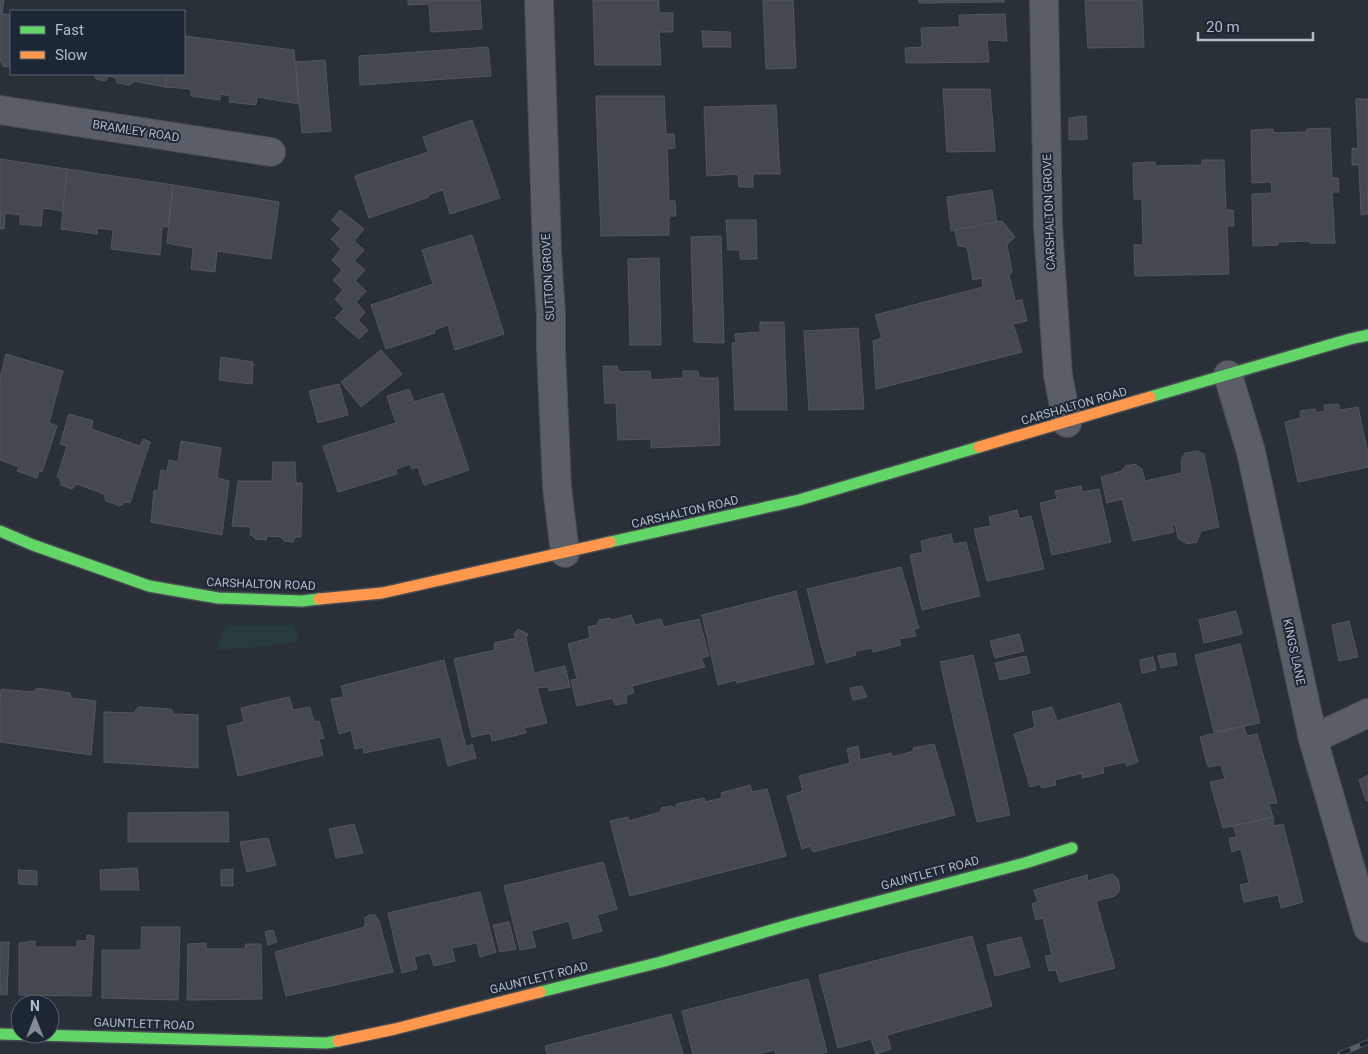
<svg xmlns="http://www.w3.org/2000/svg" width="1368" height="1054" viewBox="0 0 1368 1054" font-family="Roboto,sans-serif">
<style>
.green{fill:#273a3e}
.building{fill:#444950;stroke:#52575f}
.lines{fill:none;stroke-linecap:round;stroke-linejoin:round}
.street-casing{stroke:#484c53;stroke-width:30}
.fast-casing{stroke:#484c53;stroke-width:14}
.slow-casing{stroke:#484c53;stroke-width:14}
.street{stroke:#5a5e66;stroke-width:28}
.fast{stroke:#63d668;stroke-width:11}
.slow{stroke:#ff974d;stroke-width:11}
.rail-casing{stroke:#595d64;stroke-width:5.5}
.rail{stroke:#1d2633;stroke-width:4;stroke-dasharray:11;stroke-linecap:butt}
.labels{text-anchor:middle;stroke-width:4;stroke-linejoin:round;paint-order:stroke}
.street-label{font-size:12px;fill:#b4bcc9;stroke:#1d2633}
</style>
<rect width="100%" height="100%" fill="#2a3038"/>
<!-- green -->
<path class="green" d="M226,625H292L299,641L259,647L216,650Z"/>
<!-- building -->
<g class="building">
<path d="M0,0H4L2,14L11,15V67L3,66L0,60Z"/>
<path d="M408,0H480L482,29L431,32L429,4L408,5Z"/>
<path d="M593,0H659V13H673V32H659L661,65H595Z"/>
<path d="M763,0H793L796,68L766,69Z"/>
<path d="M919,0H1004V2L919,3Z"/>
<path d="M1085,0H1142L1144,47L1088,48Z"/>
<path d="M1005,14L1007,41L987,40L989,62L906,63L905,48L922,47L921,28L960,27L959,15Z"/>
<path d="M702,31L730,32L731,47H703Z"/>
<path d="M184,36L294,50L299,104L257,97L256,105L229,102L230,96L220,94V100L191,96V89L165,87L167,74H184Z"/>
<path d="M488,47L491,76L360,85L359,56Z"/>
<path d="M325,60L331,131L302,133L296,62Z"/>
<path d="M94,74H167L165,87L134,81L130,85L117,83L116,78L109,76L105,81L96,79Z"/>
<path d="M943,89H990L995,151L947,152Z"/>
<path d="M596,96H664L666,134H674L675,148L667,149L669,201H675L676,216H669V235L601,236Z"/>
<path d="M1356,99H1368V214L1361,215L1359,165H1352V148L1358,149Z"/>
<path d="M776,105L780,174H753V187H739L738,174L707,176L704,107Z"/>
<path d="M1086,116L1087,139L1069,140V118Z"/>
<path d="M472,120L500,198L450,214L443,190L428,195L429,197L369,218L355,176L428,152L423,137Z"/>
<path d="M1330,128L1332,178H1338L1339,192H1332L1335,243H1310L1309,241L1278,242V245L1253,246L1252,194L1272,193L1271,182L1252,183L1251,130L1273,129V133L1306,132L1307,129Z"/>
<path d="M0,159L67,169L63,211L43,208L41,226L20,224V215L5,213L4,229H0Z"/>
<path d="M1202,160H1224L1226,210H1233L1234,226H1227L1229,274L1135,276L1134,245H1143L1142,199H1134L1133,163L1155,162V166L1202,165Z"/>
<path d="M67,169L173,185L168,227L162,226L160,255L111,249L113,230L97,228V234L61,229Z"/>
<path d="M173,185L279,202L271,259L217,251L215,272L191,269L193,248L167,243Z"/>
<path d="M992,190L997,222L951,231L947,197Z"/>
<path d="M340,210L364,229L354,241L364,250L354,261L365,270L355,281L366,291L356,302L365,312L358,320L368,330L359,339L335,318L344,309L335,299L343,290L333,280L342,270L332,260L341,249L331,239L341,229L332,220Z"/>
<path d="M726,220H756L757,259H740V250H728Z"/>
<path d="M1002,221L1015,237L1007,245L1012,272L1009,275L1015,301L1022,300L1027,321L1013,324L1022,352L876,389L873,341L882,338L875,315L983,287L982,278L973,280L967,247L958,246L955,230Z"/>
<path d="M472,235L504,334L455,350L448,325L434,330L435,333L386,349L371,305L433,284L422,250Z"/>
<path d="M721,236L724,343L694,342L691,237Z"/>
<path d="M659,258L661,345H630L628,259Z"/>
<path d="M760,322H784L787,410H735L732,343H736L735,334L760,332Z"/>
<path d="M858,328L864,409L809,410L804,331Z"/>
<path d="M381,350L402,374L361,407L341,382Z"/>
<path d="M6,354L63,371L49,423L57,426L42,472L39,471L37,478L17,471L19,467L0,460V378Z"/>
<path d="M221,357L253,362L252,384L219,380Z"/>
<path d="M603,366H617L619,372L650,371L651,380L683,378V371H698L699,378H718L720,445L651,448V439L618,440L616,403H605Z"/>
<path d="M339,384L348,415L318,423L309,391Z"/>
<path d="M409,389L414,402L443,393L469,470L424,485L418,467L412,469L410,464L396,469L397,474L338,492L323,446L396,423L387,396Z"/>
<path d="M1338,404L1340,410L1358,407L1368,454V467L1298,482L1285,422L1301,418L1300,411L1315,409L1316,413L1325,411L1324,405Z"/>
<path d="M69,414L93,421L91,429L140,446L143,439L150,442L130,503L125,502L120,506L106,501L104,494L77,484L72,489L61,485L60,478L57,477L67,446L60,444Z"/>
<path d="M181,441L221,448L217,478L229,481L222,535L151,522L154,490L158,491L161,470L167,471L169,460L178,462Z"/>
<path d="M1197,451L1204,454L1219,527L1201,531L1197,542L1187,544L1178,538L1175,524H1172L1174,532L1133,541L1122,499L1107,503L1101,477L1122,471L1125,466L1135,464L1142,469L1145,481L1182,473L1181,461L1185,453Z"/>
<path d="M273,462H295L296,483H302L301,537H295L293,542L284,541L281,537L267,536L266,540L255,539L253,536L250,535L251,527L232,526L238,481H272Z"/>
<path d="M1081,486L1082,492L1099,489L1111,542L1052,555L1040,503L1057,499L1055,491Z"/>
<path d="M1017,510L1019,519L1031,516L1044,569L987,581L974,529L991,526L989,517Z"/>
<path d="M951,534L953,544L966,542L980,596L922,610L910,555L923,552L921,541Z"/>
<path d="M901,567L919,628L914,629L916,636L899,639L901,645L873,652L872,648L855,651L856,655L826,663L807,589Z"/>
<path d="M796,591L814,664L737,683L736,680L718,685L702,615Z"/>
<path d="M1236,611L1242,634L1204,643L1199,620Z"/>
<path d="M631,615L635,625L661,619L664,627L699,619L709,656L701,658L705,667L632,686L634,693L626,695L627,703L615,705L613,698L577,706L571,680L577,679L568,644L590,638L588,627L597,625L599,620L609,618L612,620Z"/>
<path d="M1349,621L1358,657L1339,661L1332,625Z"/>
<path d="M518,629L528,634L526,638L534,673L565,666L570,687L549,691L548,687L537,688L547,723L524,728L526,733L492,741L490,733L472,737L454,659L495,650L494,643L516,638L514,634Z"/>
<path d="M1019,634L1024,651L995,658L990,641Z"/>
<path d="M1240,644L1260,723L1214,732L1195,655Z"/>
<path d="M1175,653L1177,665L1161,668L1158,656Z"/>
<path d="M973,655L1010,815L977,822L940,662Z"/>
<path d="M1026,656L1030,673L1000,680L995,663Z"/>
<path d="M1153,657L1156,670L1142,673L1140,660Z"/>
<path d="M444,660L466,747L472,744L476,758L448,766L441,737L364,753L363,747L355,749L351,730L339,734L331,699L344,697L341,686Z"/>
<path d="M862,686L867,697L853,700L850,688Z"/>
<path d="M37,688L70,693L71,698L96,701L91,755L0,742V700L1,689L33,692Z"/>
<path d="M289,697L293,710L310,707L314,722L319,721L324,738L319,739L323,755L238,776L227,726L244,722L241,708Z"/>
<path d="M1120,703L1138,762L1127,766L1126,762L1103,767L1104,773L1082,778V773L1055,780L1056,785L1042,788L1040,784L1030,787L1014,734L1035,727L1032,712L1052,707L1057,721Z"/>
<path d="M138,707L171,709L174,714L198,715V768L104,762V712L134,713Z"/>
<path d="M1244,726L1247,736L1257,734L1277,803L1269,804L1273,817L1223,828L1210,782L1225,779L1221,765L1208,767L1200,737Z"/>
<path d="M934,744L955,815L813,852L810,846L802,849L787,796L803,791L799,776L850,763L847,749L858,746L860,760L891,753L892,757L914,751L913,748Z"/>
<path d="M1368,775V800L1366,801L1359,780Z"/>
<path d="M750,785L752,792L767,789L786,856L630,896L610,821L628,817L629,821L661,812V808L671,806L677,809L676,804L704,798L705,802L722,798L721,793Z"/>
<path d="M228,812L229,842H128V813Z"/>
<path d="M1273,817L1274,826L1283,824L1303,902L1281,908L1278,895L1244,902L1240,885L1249,883L1241,849L1232,852L1229,838L1237,837L1233,826Z"/>
<path d="M354,824L363,853L336,858L329,829Z"/>
<path d="M268,838L276,865L247,872L240,842Z"/>
<path d="M603,862L617,909L597,915L602,931L573,939L569,921L531,931L536,947L520,950L504,886Z"/>
<path d="M137,868L139,890H101L100,870Z"/>
<path d="M233,869V886H221V870Z"/>
<path d="M18,870L37,871V885L19,884Z"/>
<path d="M1112,874L1118,879L1120,890L1115,896L1096,901L1115,968L1060,982L1056,970L1049,971L1045,956L1052,955L1043,918L1036,920L1032,904L1038,902L1034,890L1087,875L1088,881Z"/>
<path d="M480,892L496,952L480,957L477,943L452,948L455,961L434,966L430,953L414,957L417,969L402,973L388,913Z"/>
<path d="M369,915H375L379,921L393,972L286,996L275,952L365,927V918Z"/>
<path d="M509,922L516,949L500,952L493,925Z"/>
<path d="M142,927H180L178,1000L102,998V950H141Z"/>
<path d="M273,930L277,942L268,945L265,932Z"/>
<path d="M87,935L94,936L91,996L19,995V943L35,941V947H77V941H87Z"/>
<path d="M972,936L992,1006L887,1035L891,1049L876,1054L871,1039L838,1048L819,975Z"/>
<path d="M1021,937L1030,967L995,976L987,945Z"/>
<path d="M0,942H9L7,995L0,994Z"/>
<path d="M206,943V949H245L246,944H261L262,999L187,1000L188,944Z"/>
<path d="M808,979L827,1052L821,1054H776L774,1050L758,1054H693L682,1011Z"/>
<path d="M671,1014L683,1054H547L545,1046Z"/>
</g>
<g class="lines">
<defs>
<g id="street">
<path d="M539,0L547,252L551,315V350L557,487L565,553"/>
<path d="M1044,0L1048,226L1058,375L1067,423"/>
<path d="M0,110L271,152"/>
<path d="M1228,375L1251,452L1313,739L1368,928"/>
<path d="M1313,739L1368,713"/>
</g>
<g id="fast">
<path d="M1150,397L1350,339L1368,335"/>
<path d="M0,531L33,545L149,586L218,598L302,601L319,599"/>
<path d="M610,542L799,500L979,447"/>
<path d="M540,992L661,962L796,923L1025,863L1072,848"/>
<path d="M0,1034L326,1043L338,1041"/>
</g>
<g id="slow">
<path d="M979,447L1150,397"/>
<path d="M319,599L382,593L610,542"/>
<path d="M338,1041L395,1029L540,992"/>
</g>
</defs>
<!-- street casing -->
<use href="#street" class="street-casing"/>
<!-- fast casing -->
<use href="#fast" class="fast-casing"/>
<!-- slow casing -->
<use href="#slow" class="slow-casing"/>
<!-- street -->
<use href="#street" class="street"/>
<!-- fast -->
<use href="#fast" class="fast"/>
<!-- slow -->
<use href="#slow" class="slow"/>
<defs>
<path id="rail" d="M1340,1054L1368,1042"/>
</defs>
<!-- rail casing -->
<use href="#rail" class="rail-casing"/>
<!-- rail -->
<use href="#rail" class="rail"/>
</g>
<g class="labels">
<!-- street labels -->
<g class="street-label">
<text transform="translate(136 131) rotate(9)" y="4">BRAMLEY ROAD</text>
<text transform="translate(1049 212) rotate(-92)" y="4">CARSHALTON GROVE</text>
<text transform="translate(548 277) rotate(-93)" y="4">SUTTON GROVE</text>
<text transform="translate(1074 406) rotate(-16)" y="4">CARSHALTON ROAD</text>
<text transform="translate(685 512) rotate(-13)" y="4">CARSHALTON ROAD</text>
<text transform="translate(261 584) rotate(2)" y="4">CARSHALTON ROAD</text>
<text transform="translate(1294 652) rotate(78)" y="4">KINGS LANE</text>
<text transform="translate(930 873) rotate(-15)" y="4">GAUNTLETT ROAD</text>
<text transform="translate(539 978) rotate(-14)" y="4">GAUNTLETT ROAD</text>
<text transform="translate(144 1024) rotate(2)" y="4">GAUNTLETT ROAD</text>
</g>
</g>
<!-- legend -->
<rect x="10" y="10" width="175" height="65" fill="#1d2633" stroke="#59626f"/>
<rect x="20" y="26" width="25" height="8" fill="#63d668" stroke="#59626f"/>
<text x="55" y="35" font-size="15" fill="#b4bcc9">Fast</text>
<rect x="20" y="51" width="25" height="8" fill="#ff974d" stroke="#59626f"/>
<text x="55" y="60" font-size="15" fill="#b4bcc9">Slow</text>
<!-- north arrow -->
<g transform="translate(35 1019)"><circle r="24" fill="#1d2633" stroke="#59626f"/>
<path d="M0-4L9 19L0 12L-9 19Z" fill="#848b96"/>
<text y="-8" font-size="14" font-weight="bold" text-anchor="middle" fill="#b4bcc9">N</text>
</g>
<!-- scale -->
<path d="M1198 32v8h115v-8" fill="none" stroke="#b4bcc9" stroke-width="2.5"/>
<text x="1206" y="32" font-size="15" fill="#b4bcc9" stroke="#1d2633" stroke-width="4" paint-order="stroke">20 m</text>
</svg>
